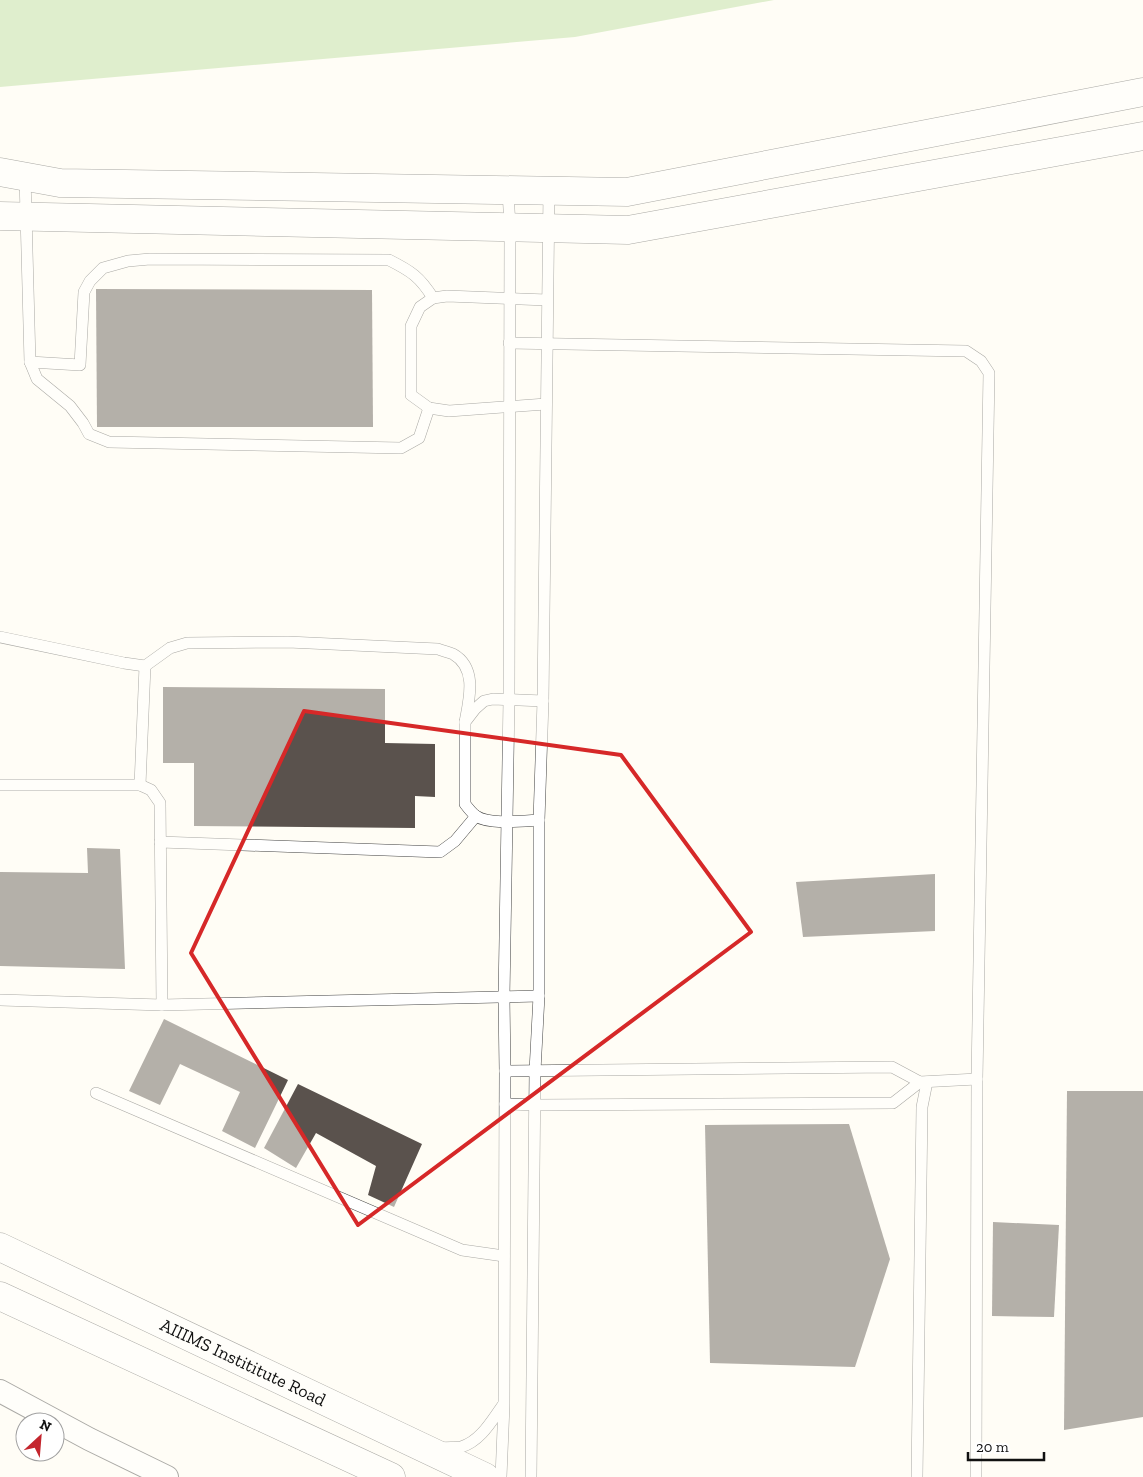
<svg xmlns="http://www.w3.org/2000/svg" width="1143" height="1477" viewBox="0 0 1143 1477" font-family="'Zilla Slab',serif">
<style>
.forest{fill:#b9dc9c}
.building{fill:#5a524d}
.lines{fill:none;stroke-linecap:round;stroke-linejoin:round}
.service-casing{stroke:#444;stroke-width:12}
.minor-casing{stroke:#444;stroke-width:24}
.tertiary-casing{stroke:#444;stroke-width:29}
.service{stroke:#fff;stroke-width:11}
.minor{stroke:#fff;stroke-width:22}
.tertiary{stroke:#fff;stroke-width:28}
.marked{fill:none;stroke:#d62828;stroke-width:4;stroke-linejoin:round}
.labels{text-anchor:middle;stroke-width:5;stroke-linejoin:round;paint-order:stroke}
.street-label{font-size:18px;fill:#111;stroke:#fff}
</style>
<rect width="100%" height="100%" fill="#fffdf5"/>
<!-- forest -->
<path class="forest" d="M0,0H774L575,37L0,87Z"/>
<!-- building -->
<g class="building">
<path d="M96,289L372,290L373,427H97Z"/>
<path d="M163,687L385,689V743L435,744V797L415,796V828L194,826V763H163Z"/>
<path d="M87,848L120,849L125,969L0,966V872L88,873Z"/>
<path d="M935,874V931L803,937L796,882Z"/>
<path d="M164,1019L288,1080L255,1148L222,1131L240,1092L180,1064L160,1105L129,1091Z"/>
<path d="M298,1084L422,1144L394,1207L368,1195L376,1166L316,1133L296,1168L264,1148Z"/>
<path d="M1067,1091H1143V1417L1064,1430Z"/>
<path d="M849,1124L890,1259L855,1367L710,1363L705,1125Z"/>
<path d="M993,1222L1059,1225L1054,1317L992,1316Z"/>
</g>
<g class="lines">
<defs>
<g id="service">
<path d="M25,177L30,362L37,379L70,406L83,423L89,434L109,442L401,448L419,438L429,408"/>
<path d="M509,343L966,351L981,361L989,373L977,1079L976,1477"/>
<path d="M30,362L80,365L84,292L90,281L103,268L128,261L150,259L389,260C411,271 420,277 433,298"/>
<path d="M546,404L449,411L429,408L411,395V326L420,307L433,298L447,296L547,300"/>
<path d="M0,637L124,663L145,666L170,648L187,643L288,642L438,649C443,651 448,652 453,654C478,668 469,700 465,722"/>
<path d="M0,785H140L151,790L160,803L162,1005"/>
<path d="M140,785L145,666"/>
<path d="M539,820C523,821 489,825 476,816C472,813 468,808 465,804V722L475,709L484,701L493,699L543,701"/>
<path d="M160,842L440,852L455,841L476,816"/>
<path d="M0,1000L162,1005L539,996"/>
<path d="M505,1071L892,1067L920,1082L977,1079"/>
<path d="M96,1093L462,1250L504,1256"/>
<path d="M505,1104L535,1105L893,1103L920,1082"/>
<path d="M441,1448C447,1447 455,1448 461,1447C481,1441 492,1420 503,1405"/>
<path d="M501,1477L504,1405L505,1071L504,997L509,700L510,228L508,190"/>
<path d="M531,1477L535,1071L539,996V820L543,701L549,191"/>
<path d="M917,1477L922,1107L927,1082"/>
</g>
<path id="minor" d="M0,1391L89,1439L167,1477"/>
<g id="tertiary">
<path d="M0,172L60,183L627,192L1143,92"/>
<path d="M0,216L628,230L1143,136"/>
<path id="s1" d="M0,1247L485,1477"/>
<path d="M0,1296L391,1477"/>
</g>
</defs>
<!-- service casing -->
<use href="#service" class="service-casing"/>
<!-- minor casing -->
<use href="#minor" class="minor-casing"/>
<!-- tertiary casing -->
<use href="#tertiary" class="tertiary-casing"/>
<!-- service -->
<use href="#service" class="service"/>
<!-- minor -->
<use href="#minor" class="minor"/>
<!-- tertiary -->
<use href="#tertiary" class="tertiary"/>
</g>
<!-- marked area -->
<path d="M0 0H1143V1477H0ZM304,711L621,755L751,932L358,1225L191,953Z" fill="#fffdf5" fill-opacity=".55" fill-rule="evenodd"/>
<path class="marked" d="M304,711L621,755L751,932L358,1225L191,953Z"/>
<g class="labels">
<!-- street labels -->
<g class="street-label">
<text dy="6" stroke="none"><textPath href="#s1" startOffset="269">AIIIMS Instititute Road</textPath></text>
</g>
</g>
<!-- north arrow -->
<g transform="translate(40 1437) rotate(26)"><circle r="24" fill="#ffffff" stroke="#a0a0a0"/>
<path d="M0-4L9 19L0 12L-9 19Z" fill="#c4262e"/>
<text y="-8" font-size="14" font-weight="bold" text-anchor="middle" fill="#111111">N</text>
</g>
<!-- scale -->
<path d="M968 1452v8h76v-8" fill="none" stroke="#111111" stroke-width="2.5"/>
<text x="976" y="1452" font-size="15" fill="#111111" stroke="#ffffff" stroke-width="4" paint-order="stroke">20 m</text>
</svg>
